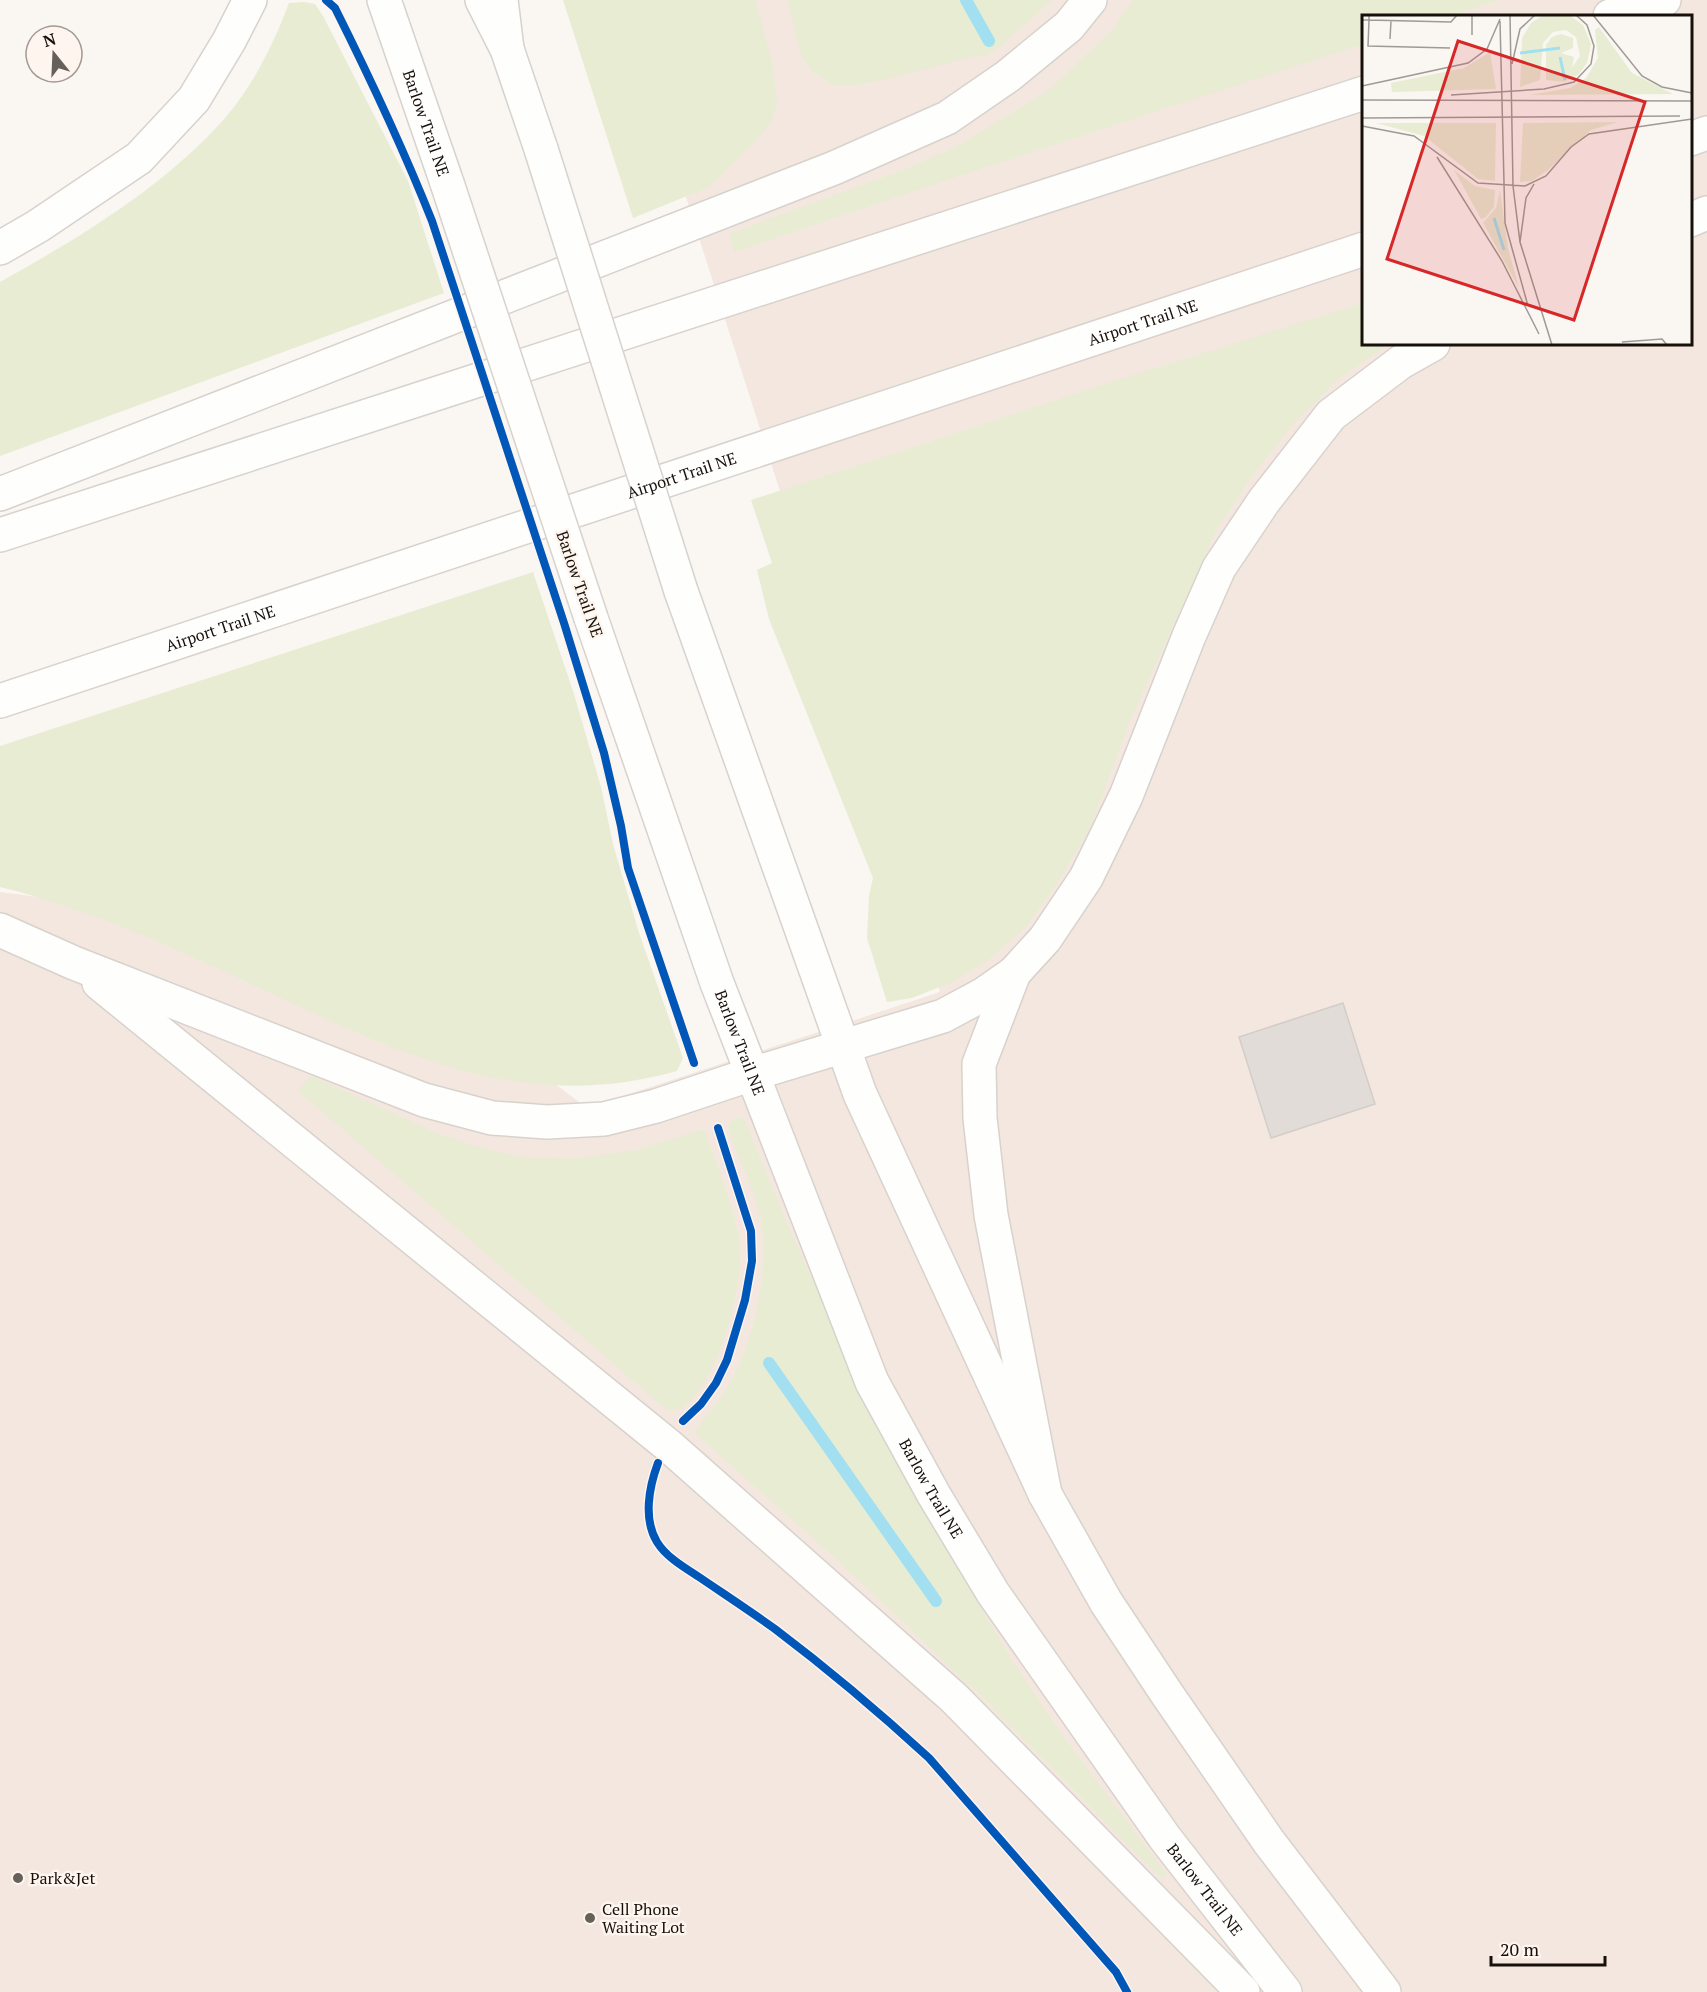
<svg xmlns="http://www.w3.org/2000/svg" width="1707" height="1992" viewBox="0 0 1707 1992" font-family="'PT Serif',serif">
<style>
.built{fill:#f3e7df;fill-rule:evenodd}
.green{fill:#e8ecd3}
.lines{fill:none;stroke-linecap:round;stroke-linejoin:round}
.stream{stroke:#a2e0f1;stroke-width:12}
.building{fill:#e1dcd7;stroke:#d3cdc9;stroke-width:1.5}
.secondary-casing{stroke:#d8d2cd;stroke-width:36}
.highway-casing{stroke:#d8d2cd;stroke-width:36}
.secondary{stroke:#fefefd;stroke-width:33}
.highway{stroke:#fefefd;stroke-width:33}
.secondary-bridge-casing{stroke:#d8d2cd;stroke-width:36;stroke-linecap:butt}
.secondary-bridge{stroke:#fefefd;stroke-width:33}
.cycleway-casing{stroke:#fef5ef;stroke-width:11}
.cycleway{stroke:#0057b8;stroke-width:8}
.poi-dot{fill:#66605b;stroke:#fef5ef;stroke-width:2}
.labels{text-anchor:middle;stroke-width:5;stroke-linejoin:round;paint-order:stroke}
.street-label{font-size:16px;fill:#17100a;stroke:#fef5ef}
.poi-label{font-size:16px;fill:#17100a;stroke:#fef5ef;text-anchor:start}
.inset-river{fill:none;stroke:#a2e0f1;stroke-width:3}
.inset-road{fill:none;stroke:#9f9a95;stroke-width:1.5}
.view{fill:#d62828;fill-opacity:0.15;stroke:#d62828;stroke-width:3}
.inset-edge{fill:none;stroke:#17100a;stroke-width:3}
</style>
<rect width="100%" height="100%" fill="#faf6f2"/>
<!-- built -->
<path class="built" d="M623,0H1707V1992H0V892L363,939L587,1108L940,992ZM1364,16H1690V344H1364Z"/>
<!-- green -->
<g class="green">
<path d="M563,0H756L773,67L777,104L771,122L757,140L709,187L633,218Z"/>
<path d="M787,0H1052L1002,45L984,56H976L882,80L854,85H832L812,71L801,55Z"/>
<path d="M1133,0H1499L1449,16H1364L1363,44L935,184L735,252L729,234L908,168L958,146L1049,90L1115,27Z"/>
<path d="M304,2L315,4L323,16L408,181L444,293L0,456V282C79,238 164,187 225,118C253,86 274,43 289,3Z"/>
<path d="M1363,303L1364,344H1389L1338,379L1295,422L1253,475L1216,531L1129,723L1091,826L1058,882L1025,928L987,961L952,982L912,998L887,1002L867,938L869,896L873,878L769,619L757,570L772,563L751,500L1124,378Z"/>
<path d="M533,572L574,694L601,787L613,844L639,933L683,1058L677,1071C518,1116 390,1049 249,983C169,945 86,908 0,887V746Z"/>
<path d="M311,1076L444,1136L481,1148L525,1157L580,1158L636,1150L700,1130L706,1133C718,1168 732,1203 739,1239C746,1278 718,1389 681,1408C678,1410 672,1410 668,1411L297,1090Z"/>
<path d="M741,1117L744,1119L790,1230L861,1388L964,1580L1013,1662L1068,1743L1167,1875L1162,1879L979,1694L835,1558L697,1435L696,1430C708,1413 723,1396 733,1377C755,1338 771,1259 760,1216C753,1187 739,1158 728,1130L733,1119Z"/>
</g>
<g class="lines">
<!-- stream -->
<g class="stream">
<path d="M966,0L989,41"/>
<path d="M769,1363L936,1601"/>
</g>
</g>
<!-- building -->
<path class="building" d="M1343,1003L1375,1104L1271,1138L1239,1037Z"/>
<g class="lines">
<defs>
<g id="secondary">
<path id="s1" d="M384,0L447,183"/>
<path d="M482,0L507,49L541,149"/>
<path d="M681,591L860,1094L1045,1494L1106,1602L1167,1694L1269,1842L1384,1992"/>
<path id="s2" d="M591,618L717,983L872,1382L934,1495L993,1593L1165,1838L1285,1992"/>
</g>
<g id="highway">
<path d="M501,0L507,49"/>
<path d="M1610,16L1664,0"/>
<path d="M1690,139L1707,133"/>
<path d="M1690,220L1707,213"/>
<path d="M0,248L38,226L139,158L194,99L229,41L250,0"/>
<path d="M0,494L834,168L947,118L1008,76L1069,26L1090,0"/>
<path d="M0,535L1364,93"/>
<path id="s3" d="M0,701L1364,249"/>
<path d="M0,930L74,963L424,1100L492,1118L547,1122L604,1119L656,1106L752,1074L943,1016L984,994L1014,973L1045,939L1086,878L1126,796L1189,636L1219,568L1264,501L1331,415L1401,362L1433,344"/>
<path d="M1014,973L979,1064L980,1118L991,1215L1045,1494"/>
<path d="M99,983L669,1446L954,1698L1243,1992"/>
</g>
</defs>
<!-- secondary casing -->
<use href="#secondary" class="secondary-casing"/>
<!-- highway casing -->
<use href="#highway" class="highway-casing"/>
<!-- secondary -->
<use href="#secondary" class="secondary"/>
<!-- highway -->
<use href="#highway" class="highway"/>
<defs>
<g id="secondary-bridge">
<path d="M541,149L681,591"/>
<path d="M447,183L591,618"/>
</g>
</defs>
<!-- secondary-bridge casing -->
<use href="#secondary-bridge" class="secondary-bridge-casing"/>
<!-- secondary-bridge -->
<use href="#secondary-bridge" class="secondary-bridge"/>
<defs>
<g id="cycleway">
<path d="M326,0L335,8C370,78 403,148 432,221L564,623L604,753L621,826L628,868L694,1063"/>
<path d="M683,1421L701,1404L716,1383L727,1360L745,1300L752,1261L751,1231L718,1128"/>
<path d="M658,1463C649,1487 643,1519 657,1542C666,1557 685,1568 699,1577C724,1594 750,1611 775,1629C828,1669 880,1713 929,1758L1116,1972L1127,1992"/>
</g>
</defs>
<!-- cycleway casing -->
<use href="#cycleway" class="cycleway-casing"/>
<!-- cycleway -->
<use href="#cycleway" class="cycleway"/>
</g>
<!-- markers -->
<g class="poi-dot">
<circle cx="18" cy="1878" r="6"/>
<circle cx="590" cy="1918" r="6"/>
</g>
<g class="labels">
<!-- street labels -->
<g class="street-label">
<text dy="6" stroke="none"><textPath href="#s1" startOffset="130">Barlow Trail NE</textPath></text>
<text dy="6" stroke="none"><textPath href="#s3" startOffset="1204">Airport Trail NE</textPath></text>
<text dy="6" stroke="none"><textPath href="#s3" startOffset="718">Airport Trail NE</textPath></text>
<text transform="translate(580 584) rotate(71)" y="6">Barlow Trail NE</text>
<text dy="6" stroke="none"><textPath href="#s3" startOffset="232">Airport Trail NE</textPath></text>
<text dy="6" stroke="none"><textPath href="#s2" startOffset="450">Barlow Trail NE</textPath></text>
<text dy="6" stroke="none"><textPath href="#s2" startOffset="936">Barlow Trail NE</textPath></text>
<text dy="6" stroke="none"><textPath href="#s2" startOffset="1422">Barlow Trail NE</textPath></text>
</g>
<!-- poi labels -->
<g class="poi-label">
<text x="30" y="1884">Park&amp;Jet</text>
<text x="602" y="1915">Cell Phone<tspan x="602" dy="18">Waiting Lot</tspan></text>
</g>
</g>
<!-- overview -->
<g transform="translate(1362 15)">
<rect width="330" height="330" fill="#faf6f2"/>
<path d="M181,0H207L221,10L229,29L225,48L216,60L202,67L184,65V30L190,22L199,19L211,23V33L199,38L212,42L210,53L218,41L214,22L204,15L191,17L181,28L178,65L158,72L160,23L169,8ZM237,12L270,58L311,79L168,80L208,73L224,63L236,43L233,15ZM128,37L134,74L30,77L29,68L102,53ZM256,107L229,115L186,155L170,166L158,167L161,108ZM14,108H134L133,166L116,164L62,121ZM92,155L113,171L133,175L132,192L123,203L119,204ZM138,175L146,233L157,273L121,208L134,193Z" fill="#e8ecd3"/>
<path class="inset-river" d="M158,38L198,33M198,42L203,65M132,203L142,235"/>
<path class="inset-road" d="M7,0V5L89,7L95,0M148,0L151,171L158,227L190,330M231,0L280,61L300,72L330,78M0,5H7L6,31L88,33M138,6L143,208L166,291M110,20V0M28,24L29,6M150,49L158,14L173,0M0,71L106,48L125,34L138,4M89,80L182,74L212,67L229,49L232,31L225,10L214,0M0,85L330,86M0,103L318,101M0,111L52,121L116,168L163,171L184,161L209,132L227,119L330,104M75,142L140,246L177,319M158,227L164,183L172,169M260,327L300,324L305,330"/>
<path class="view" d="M96,26L283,87L212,305L25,244Z"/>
<rect width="330" height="330" class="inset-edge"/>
</g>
<!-- north arrow -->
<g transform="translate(54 54) rotate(342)"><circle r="28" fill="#fef5ef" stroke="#a29993" stroke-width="1.5"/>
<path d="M0-4.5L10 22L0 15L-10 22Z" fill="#66605b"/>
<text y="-9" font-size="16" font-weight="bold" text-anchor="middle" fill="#17100a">N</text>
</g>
<!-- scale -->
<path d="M1491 1956v9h114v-9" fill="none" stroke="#17100a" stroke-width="3"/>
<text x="1500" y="1956" font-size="18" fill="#17100a" stroke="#fef5ef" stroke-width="4.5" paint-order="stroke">20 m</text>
</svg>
